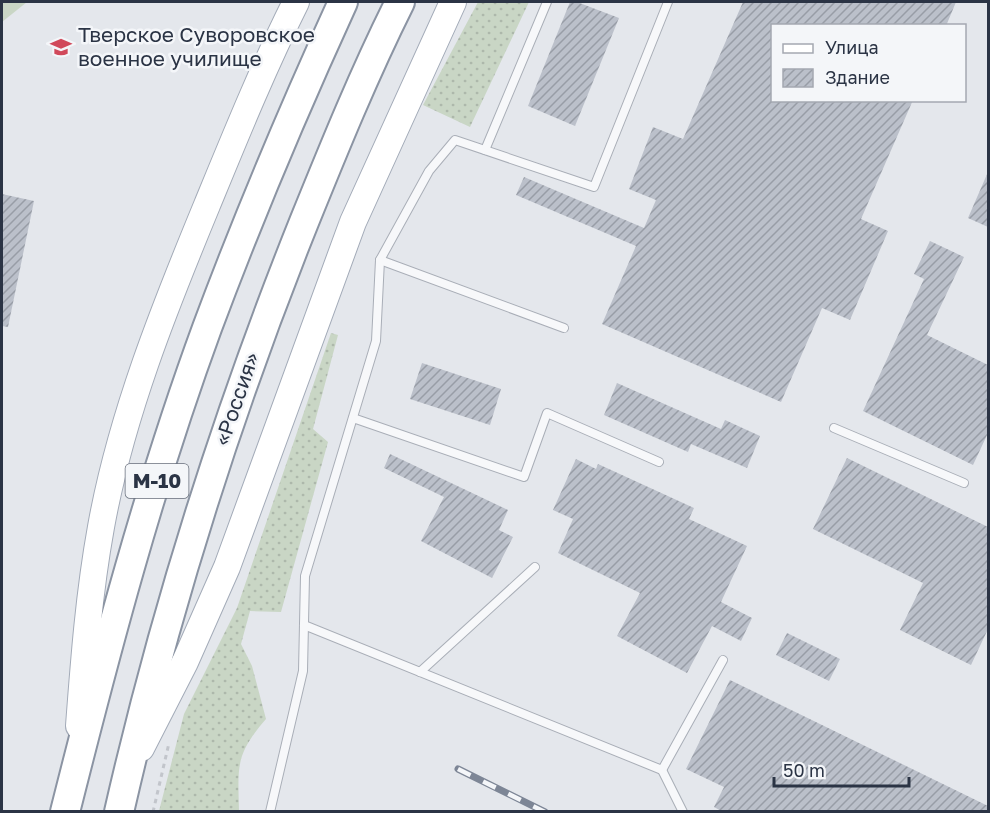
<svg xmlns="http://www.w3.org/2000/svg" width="990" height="813" viewBox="0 0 990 813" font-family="'Golos Text',sans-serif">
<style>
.grass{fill:url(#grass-dots)}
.pitch{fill:#c9d6c5}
.building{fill:url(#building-hatch)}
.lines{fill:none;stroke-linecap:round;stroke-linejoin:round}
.lane-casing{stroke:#a9aeb7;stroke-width:10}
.primary-casing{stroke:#a3abb8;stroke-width:28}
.highway-casing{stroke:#8b94a3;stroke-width:32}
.path{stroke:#c2c5cb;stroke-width:3;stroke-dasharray:4.5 4.5;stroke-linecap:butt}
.lane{stroke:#f7f8fa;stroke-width:8}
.primary{stroke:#fff;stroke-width:26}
.highway{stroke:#fff;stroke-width:28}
.rail-casing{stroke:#7d8696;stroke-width:7}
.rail{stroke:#f4f6f9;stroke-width:4.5;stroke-dasharray:14;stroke-linecap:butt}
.labels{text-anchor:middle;stroke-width:5;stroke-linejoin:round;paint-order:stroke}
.shield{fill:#f4f6f9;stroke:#676e7b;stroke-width:1.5}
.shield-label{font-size:20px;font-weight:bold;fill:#2b3445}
.poi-label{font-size:21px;fill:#2b3445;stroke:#f4f6f9;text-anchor:start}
.street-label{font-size:21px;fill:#2b3445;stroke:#f4f6f9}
</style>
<defs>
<pattern id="grass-dots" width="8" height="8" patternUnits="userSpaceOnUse" patternTransform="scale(1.5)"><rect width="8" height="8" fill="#c9d6c5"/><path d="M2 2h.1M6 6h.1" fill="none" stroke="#adb8ab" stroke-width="1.8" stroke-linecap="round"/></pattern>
<pattern id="building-hatch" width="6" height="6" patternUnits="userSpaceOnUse" patternTransform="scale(1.5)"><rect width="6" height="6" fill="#bbc0ca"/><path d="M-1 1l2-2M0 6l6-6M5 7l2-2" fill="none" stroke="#989da6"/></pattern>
</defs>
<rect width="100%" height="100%" fill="#e4e7ec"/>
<!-- grass -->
<g class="grass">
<path d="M478,2H529L470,127L423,105Z"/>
<path d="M331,333L338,335L313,429L328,442L281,612L250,611L241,644L252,666L266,719C235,755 238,766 239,811H159L184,714L237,608Z"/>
</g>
<!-- pitch -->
<path class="pitch" d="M2,2H27L2,22Z"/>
<!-- building -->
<g class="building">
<path d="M570,2H577L619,18L575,126L528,106Z"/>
<path d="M743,2H956L946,26H772V100H913L861,219L888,231L850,320L822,308L781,402L602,324L636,246L516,195L524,177L644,228L656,200L629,189L653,127L683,139Z"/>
<path d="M988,172V227L968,218Z"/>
<path d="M2,194L34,201L8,327L2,326Z"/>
<path d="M930,241L964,257L927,335L988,365V433L973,465L863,411L924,279L914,274Z"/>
<path d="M422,363L501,389L490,425L410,399Z"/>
<path d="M617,383L721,429L725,420L760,436L747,468L691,444L688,452L604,415Z"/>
<path d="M390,454L508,510L499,530L513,537L492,578L421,541L444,497L384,468Z"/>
<path d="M847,458L988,527V629L971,665L900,630L923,583L813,529Z"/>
<path d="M576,459L596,469L598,464L694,508L689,519L747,546L721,602L752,618L741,641L712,626L687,673L617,636L640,593L558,553L573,519L553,510Z"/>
<path d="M787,633L840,659L829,681L776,655Z"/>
<path d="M730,680L988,806V812H723L714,807L724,787L686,769Z"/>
</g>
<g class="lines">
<defs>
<g id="lane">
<path d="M485,150L547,2"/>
<path d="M380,260L564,328"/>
<path d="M353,418L524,477L547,413L659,462"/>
<path d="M834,428L964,483"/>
<path d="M304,625L662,770L723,660"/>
<path d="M420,672L535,567"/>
<path d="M662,770L683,812"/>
<path d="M270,812L303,671L305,576L376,341L380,260L429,171L455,140L594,187L668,2"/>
</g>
<g id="primary">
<path d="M79,726C84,659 89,593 101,527C121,416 164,309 207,205C235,137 263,68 296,2"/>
<path d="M141,748L185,662L227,567L353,222L453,2"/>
</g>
<g id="highway">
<path d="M65,812C106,649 149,486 207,328C248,218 294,109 343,2"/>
<path d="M119,812C165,611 227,414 304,222C334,148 364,74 400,2"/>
</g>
</defs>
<!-- lane casing -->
<use href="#lane" class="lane-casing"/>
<!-- primary casing -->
<use href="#primary" class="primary-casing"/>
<!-- highway casing -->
<use href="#highway" class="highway-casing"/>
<!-- path -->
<path class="path" d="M153,812L169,743"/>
<!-- lane -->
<use href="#lane" class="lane"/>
<!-- primary -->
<use href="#primary" class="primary"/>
<!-- highway -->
<use href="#highway" class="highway"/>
<defs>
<path id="rail" d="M458,769L545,812"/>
</defs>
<!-- rail casing -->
<use href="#rail" class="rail-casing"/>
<!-- rail -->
<use href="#rail" class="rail"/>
</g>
<!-- icons -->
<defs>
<symbol id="school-bare" viewBox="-9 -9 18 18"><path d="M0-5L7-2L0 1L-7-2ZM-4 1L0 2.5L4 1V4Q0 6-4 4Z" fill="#d1495b" stroke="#f4f6f9" stroke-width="2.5" paint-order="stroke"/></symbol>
</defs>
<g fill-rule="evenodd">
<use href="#school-bare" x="46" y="32" width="30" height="30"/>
</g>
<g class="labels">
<!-- shield labels -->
<rect class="shield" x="125.5" y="464" width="63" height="34" rx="4.5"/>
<g class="shield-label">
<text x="157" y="488">М-10</text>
</g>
<!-- poi labels -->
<g class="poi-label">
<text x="78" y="42">Тверское Суворовское<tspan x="78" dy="24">военное училище</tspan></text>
</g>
<!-- street labels -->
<g class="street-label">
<text transform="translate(237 399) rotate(-71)" y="7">«Россия»</text>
</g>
</g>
<!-- border -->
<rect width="990" height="813" fill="none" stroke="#2b3445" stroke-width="6"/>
<!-- legend -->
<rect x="771" y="24" width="195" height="78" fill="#f4f6f9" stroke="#a4a8b1" stroke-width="1.5"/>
<rect x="783" y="44" width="30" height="9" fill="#ffffff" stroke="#a4a8b1" stroke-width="1.5"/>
<text x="825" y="54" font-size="18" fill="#2b3445">Улица</text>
<rect x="783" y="69" width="30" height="18" fill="url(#building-hatch)" stroke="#a4a8b1" stroke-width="1.5"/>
<text x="825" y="84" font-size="18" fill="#2b3445">Здание</text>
<!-- scale -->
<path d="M774 777v9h135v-9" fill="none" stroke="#2b3445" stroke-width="3"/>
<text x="783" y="777" font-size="18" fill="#2b3445" stroke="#f4f6f9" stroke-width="4.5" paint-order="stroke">50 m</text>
</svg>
